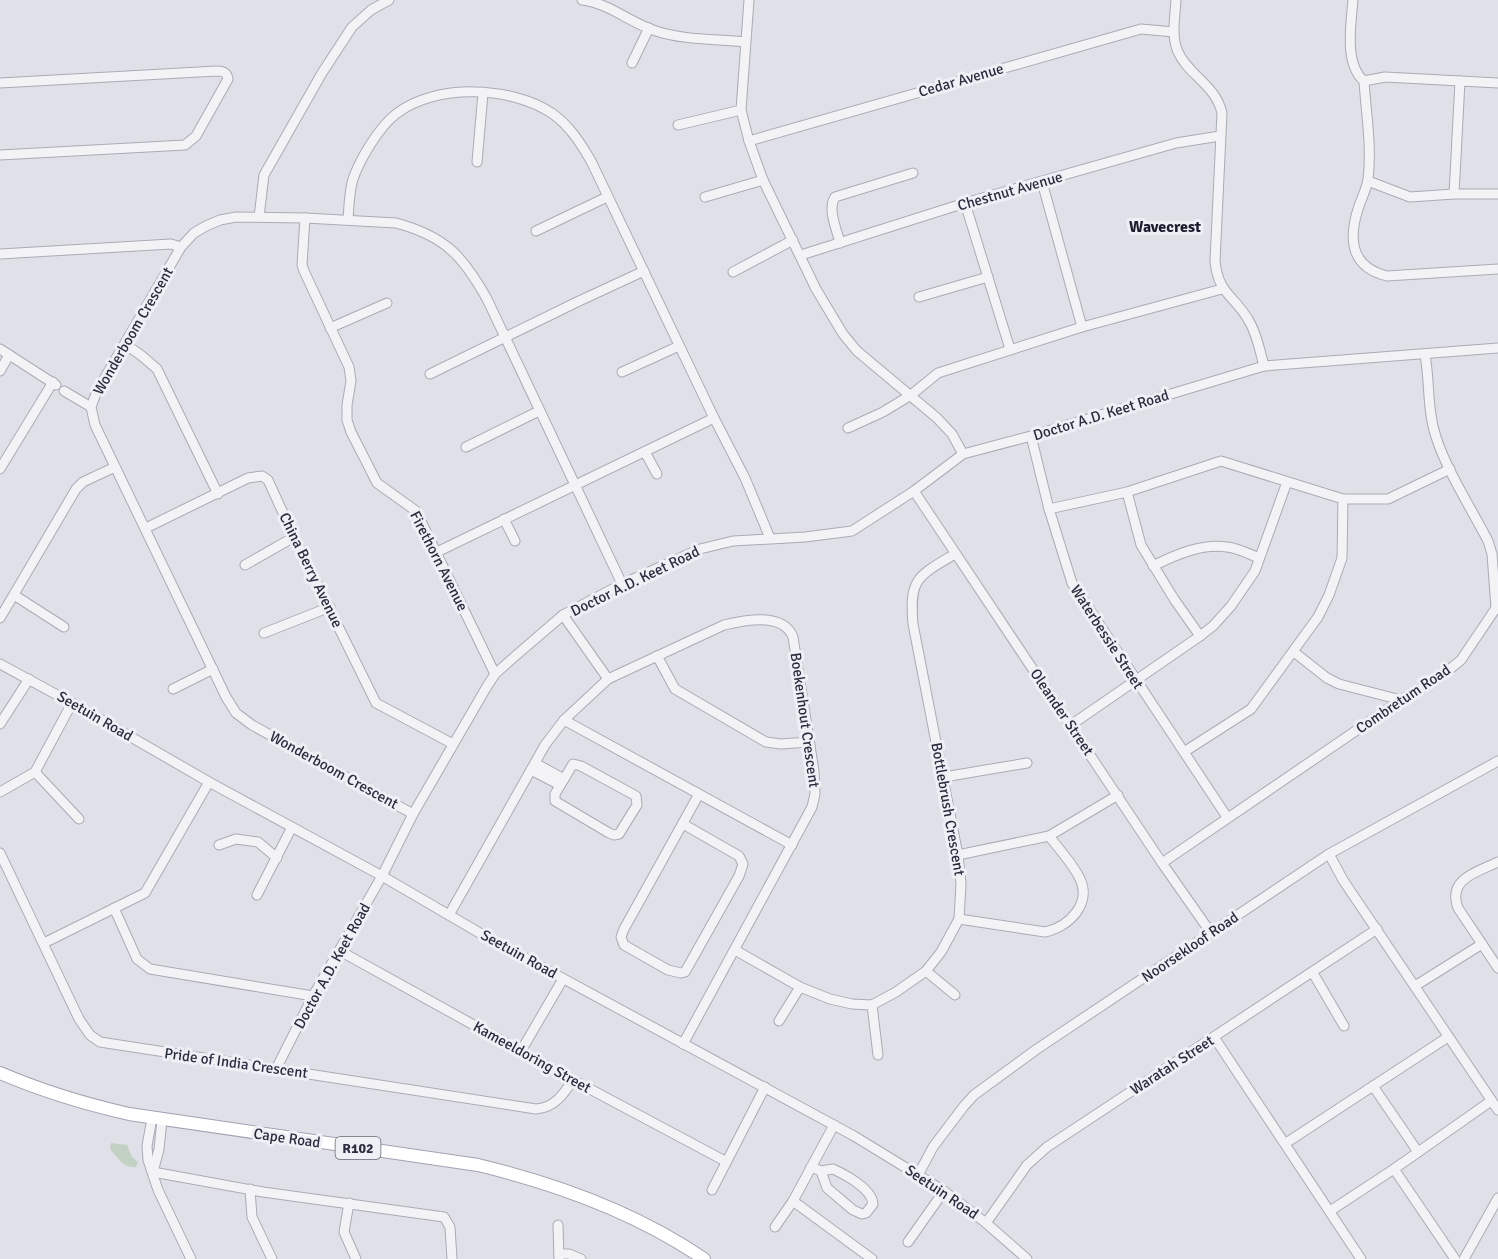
<svg xmlns="http://www.w3.org/2000/svg" width="1498" height="1259" viewBox="0 0 1498 1259" font-family="Signika,sans-serif">
<style>
.green{fill:#c2d1c3}
.lines{fill:none;stroke-linecap:round;stroke-linejoin:round}
.minor-casing{stroke:#a9abb5;stroke-width:11}
.major-casing{stroke:#a1a2b2;stroke-width:14}
.minor{stroke:#f3f3f6;stroke-width:9}
.major{stroke:#fff;stroke-width:12}
.labels{text-anchor:middle;stroke-width:6;stroke-linejoin:round;paint-order:stroke}
.shield{fill:#eff0f5;stroke:#656775;stroke-width:1.5}
.shield-label{font-size:14px;font-weight:bold;fill:#2a2c3e}
.street-label{font-size:15px;fill:#2a2c3e;stroke:#eff0f5}
.neighbourhood-label{font-size:16px;font-weight:bold;fill:#1c1d2f;stroke:#eff0f5}
</style>
<rect width="100%" height="100%" fill="#e0e1e8"/>
<!-- green -->
<path class="green" d="M111,1143L127,1145L132,1157L138,1162L136,1167C124,1169 117,1157 110,1149Z"/>
<g class="lines">
<defs>
<g id="minor">
<path d="M582,0C609,3 630,23 656,31C682,40 717,39 745,42"/>
<path d="M749,0L741,110L749,141L763,180L816,289L843,334L857,351L937,418L952,434L963,454"/>
<path d="M1176,0C1175,17 1171,36 1178,52C1189,76 1215,84 1222,113L1215,261C1218,294 1235,296 1249,321C1257,334 1260,351 1264,366"/>
<path d="M1353,0C1351,24 1344,64 1364,81C1366,113 1372,147 1368,179C1367,188 1362,197 1359,206C1348,238 1350,267 1387,276L1498,269"/>
<path d="M632,63L649,28"/>
<path d="M1364,81L1385,77L1498,83"/>
<path d="M0,83L217,71C224,71 227,73 228,79L196,136L185,145L0,155"/>
<path d="M678,125L741,110"/>
<path d="M749,141L1141,29L1174,32"/>
<path d="M477,162L483,93"/>
<path d="M1368,181L1410,197L1454,194H1498"/>
<path d="M1042,182L1082,327"/>
<path d="M1454,194L1460,81"/>
<path d="M705,197L763,180"/>
<path d="M965,203L1010,349"/>
<path d="M259,217L264,175L322,73L352,27L371,10L389,0"/>
<path d="M305,218L302,265L304,271L349,367L351,381L347,405V420L351,432L377,483L416,511L495,674"/>
<path d="M348,220C349,207 349,192 353,179C360,159 379,127 396,114C435,83 513,86 553,114C570,126 581,144 591,161L714,418L745,478L770,538"/>
<path d="M536,231L607,197"/>
<path d="M840,243C837,230 827,209 835,197L913,173"/>
<path d="M0,254L171,244L181,247"/>
<path d="M801,255L965,203L1176,143L1220,136"/>
<path d="M733,272L793,240"/>
<path d="M919,297L988,277"/>
<path d="M330,328L387,303"/>
<path d="M125,344L142,356L157,369L218,494"/>
<path d="M0,349L56,385"/>
<path d="M0,371L9,355"/>
<path d="M622,372L679,346"/>
<path d="M430,374L577,302L644,271"/>
<path d="M64,391L91,407"/>
<path d="M848,428L883,412L911,395L938,373L1082,327L1222,289"/>
<path d="M1031,436L1049,509L1072,583L1227,817"/>
<path d="M466,447L539,411"/>
<path d="M645,452L657,474"/>
<path d="M0,469L53,382"/>
<path d="M914,491L1162,863L1211,933"/>
<path d="M1127,492L1141,545L1174,599L1200,636"/>
<path d="M1049,509L1127,492L1221,461L1343,499H1388L1450,469"/>
<path d="M504,519L515,541"/>
<path d="M146,528L248,478L262,476L268,480L294,537L376,703L453,744"/>
<path d="M437,552L714,418"/>
<path d="M245,565L294,537"/>
<path d="M1153,566C1175,555 1202,543 1227,547C1238,548 1249,554 1259,558"/>
<path d="M14,595L64,627"/>
<path d="M563,615L608,679"/>
<path d="M0,618L76,489L83,482L115,467"/>
<path d="M264,633L330,607"/>
<path d="M1294,652L1327,678L1339,684L1401,700"/>
<path d="M657,656L675,689L766,742L781,744L809,742"/>
<path d="M0,664L72,703L209,782L382,876L490,939L854,1136L944,1191L986,1223L1027,1259"/>
<path d="M173,689L213,669"/>
<path d="M564,720L792,845"/>
<path d="M0,724L29,679"/>
<path d="M1071,725L1200,636L1213,626L1231,606L1255,571L1287,482"/>
<path d="M1184,752L1251,709L1318,617L1329,595L1342,558L1343,499"/>
<path d="M535,763L564,779"/>
<path d="M573,764L581,766L636,796L637,805L619,834L614,835L609,833L555,801V794Z"/>
<path d="M531,770L560,785"/>
<path d="M35,772L79,819"/>
<path d="M944,777L1027,763"/>
<path d="M0,792L35,772L72,703"/>
<path d="M413,814L252,725L236,713L226,697L95,425L91,407L97,391L181,247L194,233L206,226L220,220L236,217L305,218L396,223C445,236 463,256 487,299L622,584"/>
<path d="M683,824L739,856L743,864L739,876L685,972L681,973L668,970L624,945L621,937L624,929L699,794"/>
<path d="M219,845L236,839L258,842L277,858"/>
<path d="M0,853L79,1019L90,1035L100,1042L536,1109C554,1108 563,1095 573,1080"/>
<path d="M1329,854L1343,880L1498,1110"/>
<path d="M958,855L1049,836L1118,795"/>
<path d="M1498,862C1477,872 1447,879 1458,908L1498,968"/>
<path d="M1162,863L1401,700L1440,677L1461,660L1496,608L1492,554L1488,541C1472,510 1446,469 1436,437C1427,410 1430,382 1425,355"/>
<path d="M257,895L292,827"/>
<path d="M114,908L137,959L150,969L313,996"/>
<path d="M449,915L545,745L564,720L608,679L724,625C745,620 783,612 793,637L814,771L815,794L812,807L683,1044"/>
<path d="M959,919L1045,932C1069,927 1093,903 1079,877C1072,863 1059,849 1049,836"/>
<path d="M44,943L145,893L209,782"/>
<path d="M735,950L800,987L830,999L852,1004L872,1005L896,992L926,971L941,952L959,919L961,884L958,855L913,624C909,578 918,576 955,554"/>
<path d="M340,951L573,1080L725,1161"/>
<path d="M926,971L955,995"/>
<path d="M1313,973L1344,1026"/>
<path d="M1415,986L1482,944"/>
<path d="M872,1005L878,1055"/>
<path d="M779,1021L800,987"/>
<path d="M1214,1037L1361,1259"/>
<path d="M521,1051L563,979"/>
<path d="M276,1069L313,996L382,876L413,814L486,688L495,674L513,658L563,615L622,584L700,549L733,541L805,537L852,531L914,491L963,454L1031,436L1264,366L1498,348"/>
<path d="M1373,1086L1418,1152"/>
<path d="M152,1118L147,1146L148,1160L158,1190L191,1259"/>
<path d="M1286,1143L1448,1037"/>
<path d="M811,1167L821,1171L833,1169C846,1175 872,1189 873,1204L866,1213L862,1214L853,1210L827,1188L821,1171"/>
<path d="M1394,1169L1455,1259"/>
<path d="M153,1172L263,1192L444,1217L450,1227L452,1259"/>
<path d="M153,1172L159,1149L162,1120"/>
<path d="M918,1175L933,1147L964,1106L974,1095L1037,1049L1329,854L1498,761"/>
<path d="M250,1189L252,1217L272,1259"/>
<path d="M712,1190L765,1087"/>
<path d="M793,1201L872,1259"/>
<path d="M349,1203L344,1232L356,1259"/>
<path d="M1330,1211L1394,1169L1491,1101"/>
<path d="M986,1223L1027,1165L1047,1147L1377,929"/>
<path d="M558,1225L559,1259"/>
<path d="M775,1227L793,1201L834,1125"/>
<path d="M908,1242L944,1191"/>
<path d="M559,1254H569L581,1259"/>
<path d="M1464,1259L1498,1198"/>
</g>
<path id="major" d="M0,1073C42,1091 85,1104 129,1114L478,1165C557,1184 637,1213 704,1259"/>
</defs>
<!-- minor casing -->
<use href="#minor" class="minor-casing"/>
<!-- major casing -->
<use href="#major" class="major-casing"/>
<!-- minor -->
<use href="#minor" class="minor"/>
<!-- major -->
<use href="#major" class="major"/>
</g>
<g class="labels">
<!-- shield labels -->
<rect class="shield" x="335.5" y="1137" width="45" height="22" rx="4.5"/>
<g class="shield-label">
<text x="358" y="1153">R102</text>
</g>
<!-- street labels -->
<g class="street-label">
<text transform="translate(961 80) rotate(-16)" y="5">Cedar Avenue</text>
<text transform="translate(1010 191) rotate(-16)" y="5">Chestnut Avenue</text>
<text transform="translate(133 331) rotate(-60)" y="5">Wonderboom Crescent</text>
<text transform="translate(1101 415) rotate(-17)" y="5">Doctor A.D. Keet Road</text>
<text transform="translate(439 561) rotate(63)" y="5">Firethorn Avenue</text>
<text transform="translate(311 570) rotate(64)" y="5">China Berry Avenue</text>
<text transform="translate(635 581) rotate(-26)" y="5">Doctor A.D. Keet Road</text>
<text transform="translate(1107 637) rotate(57)" y="5">Waterbessie Street</text>
<text transform="translate(1403 699) rotate(-34)" y="5">Combretum Road</text>
<text transform="translate(1062 712) rotate(56)" y="5">Oleander Street</text>
<text transform="translate(95 716) rotate(30)" y="5">Seetuin Road</text>
<text transform="translate(805 720) rotate(82)" y="5">Boekenhout Crescent</text>
<text transform="translate(334 770) rotate(29)" y="5">Wonderboom Crescent</text>
<text transform="translate(948 809) rotate(80)" y="5">Bottlebrush Crescent</text>
<text transform="translate(1190 947) rotate(-34)" y="5">Noorsekloof Road</text>
<text transform="translate(519 954) rotate(29)" y="5">Seetuin Road</text>
<text transform="translate(332 966) rotate(-61)" y="5">Doctor A.D. Keet Road</text>
<text transform="translate(532 1057) rotate(29)" y="5">Kameeldoring Street</text>
<text transform="translate(236 1063) rotate(8)" y="5">Pride of India Crescent</text>
<text transform="translate(1172 1065) rotate(-33)" y="5">Waratah Street</text>
<text transform="translate(287 1138) rotate(8)" y="5">Cape Road</text>
<text transform="translate(942 1192) rotate(34)" y="5">Seetuin Road</text>
</g>
<!-- neighbourhood labels -->
<g class="neighbourhood-label">
<text x="1165" y="232">Wavecrest</text>
</g>
</g>
</svg>
